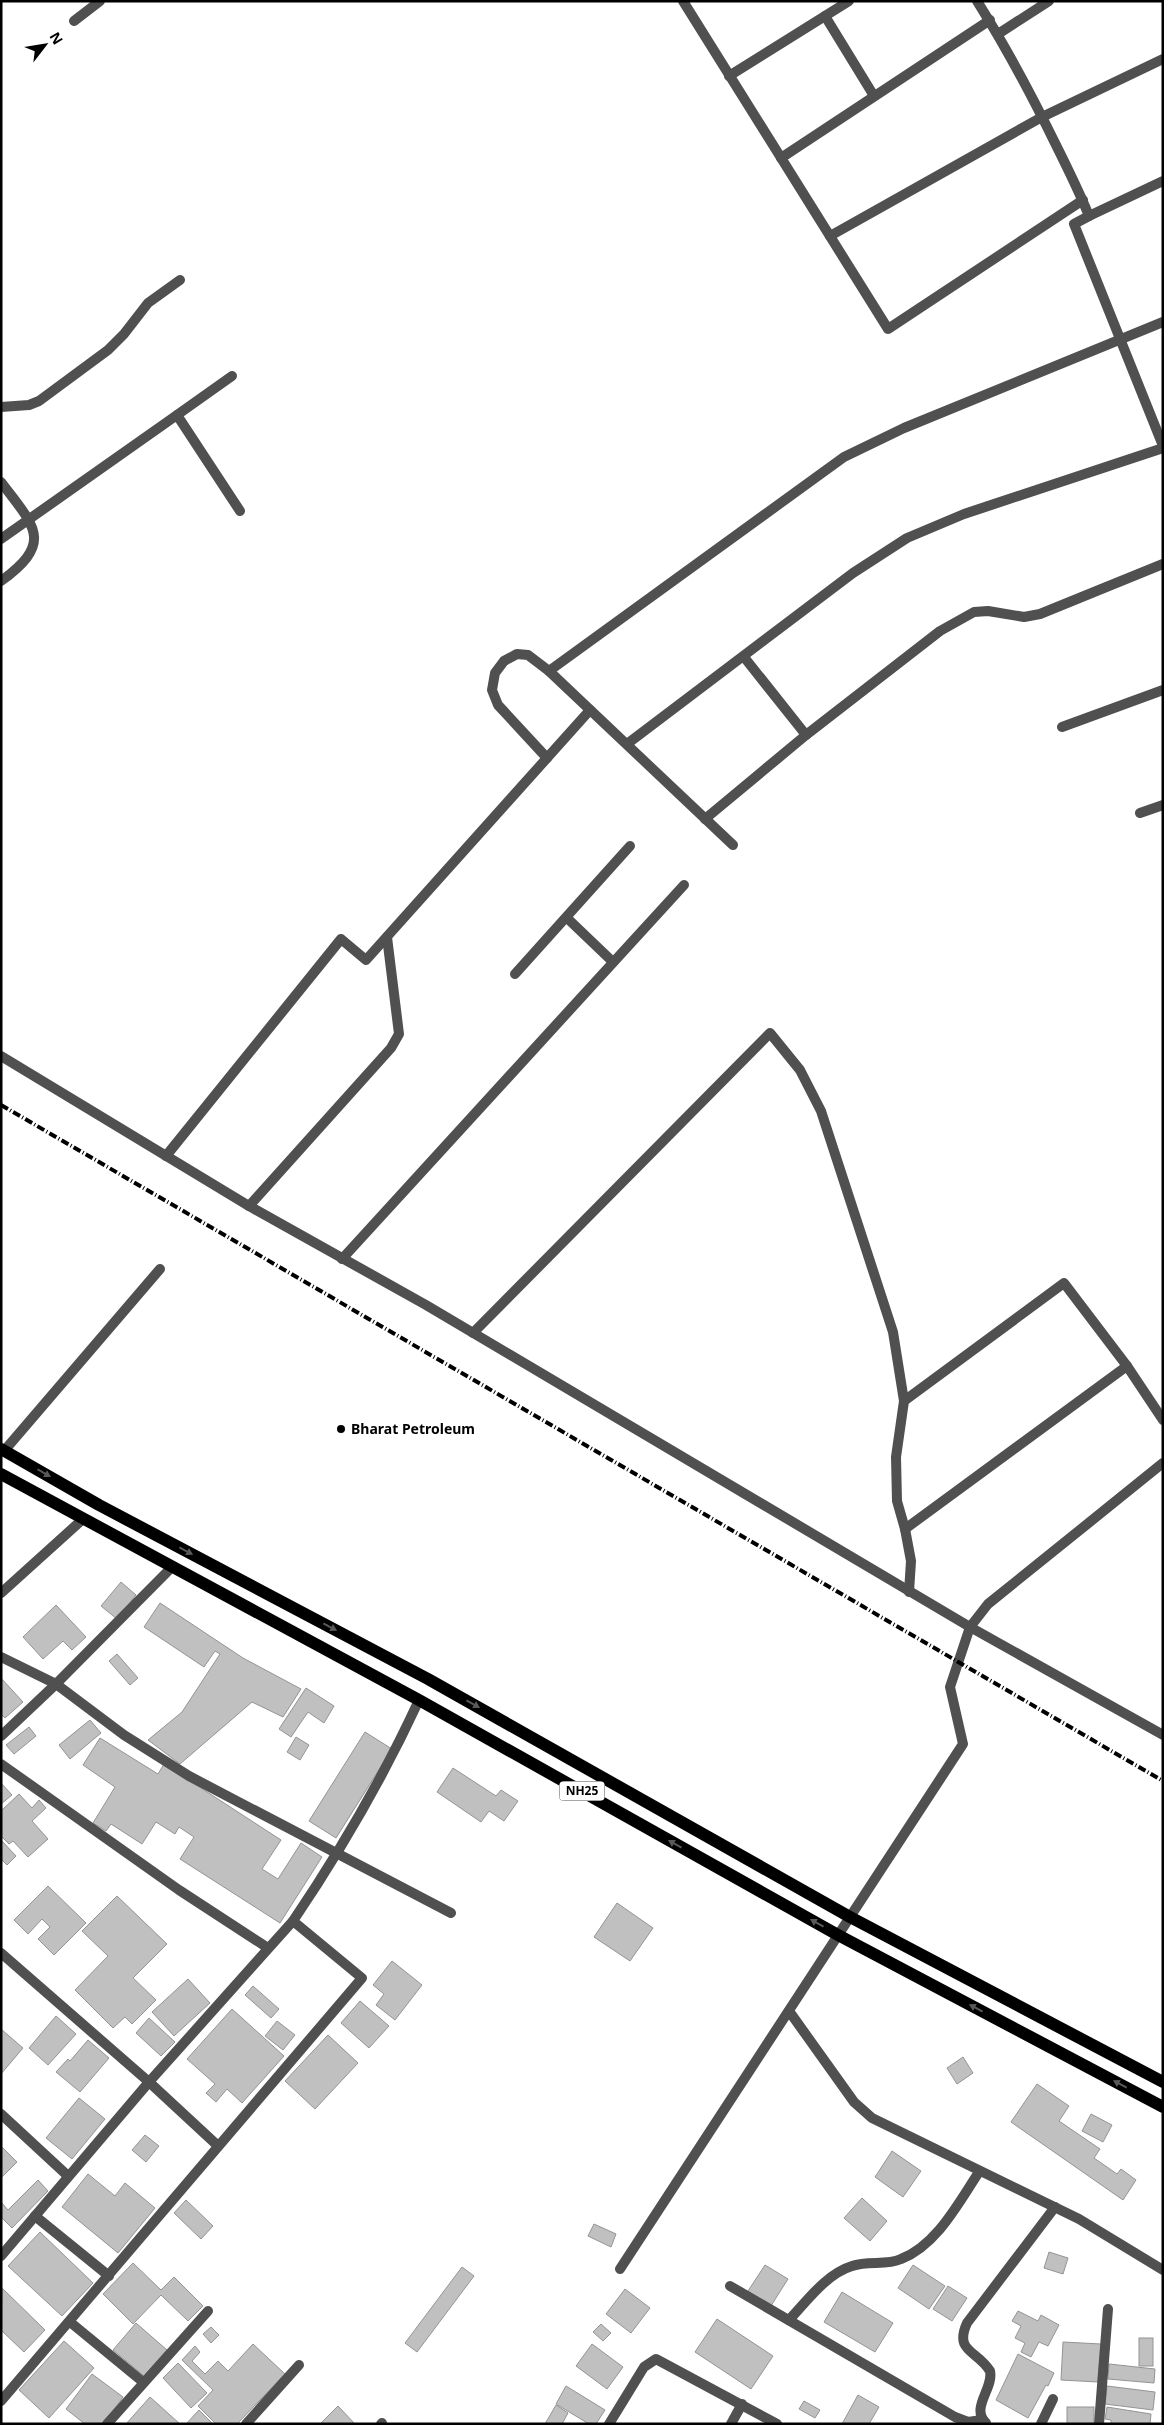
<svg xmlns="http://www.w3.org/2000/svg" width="1164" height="2425" viewBox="0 0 1164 2425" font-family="'Noto Sans',sans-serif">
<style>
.building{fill:#c0c0c0;stroke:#949494}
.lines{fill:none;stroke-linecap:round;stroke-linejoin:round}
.minor{stroke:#505050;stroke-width:10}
.primary{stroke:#000;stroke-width:12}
.rail{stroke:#000;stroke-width:4;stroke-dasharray:8 2.5 1 2.5;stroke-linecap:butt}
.oneway{fill:#595959}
.poi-dot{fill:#000;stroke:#fff;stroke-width:2}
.labels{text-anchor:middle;stroke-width:4;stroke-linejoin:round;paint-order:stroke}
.shield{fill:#fff;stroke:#4c4c4c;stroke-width:1}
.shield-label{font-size:12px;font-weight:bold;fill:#000}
.poi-label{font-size:14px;font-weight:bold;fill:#000;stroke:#fff;text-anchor:start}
</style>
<rect width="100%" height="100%" fill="#fff"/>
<!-- building -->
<g class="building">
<path d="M121,1582L136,1595L117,1619L101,1606Z"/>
<path d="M160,1603L243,1658L301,1689L283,1717L252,1702L180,1764L148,1740L182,1712L220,1654L215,1651L204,1667L144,1627Z"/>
<path d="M56,1605L86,1637L72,1650L63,1641L43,1659L23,1637Z"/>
<path d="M117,1654L138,1678L130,1685L109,1661Z"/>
<path d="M1,1678L23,1702L5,1718L1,1714Z"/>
<path d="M306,1688L334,1706L324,1723L308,1712L291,1737L279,1729Z"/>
<path d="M90,1720L101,1733L70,1759L59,1745Z"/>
<path d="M29,1727L36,1736L14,1754L6,1745Z"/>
<path d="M365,1732L392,1749L336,1838L309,1821Z"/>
<path d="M296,1737L309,1745L300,1760L287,1752Z"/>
<path d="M100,1738L158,1774L164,1764L281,1840L262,1869L278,1879L301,1843L322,1857L280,1923L180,1859L194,1837L179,1827L175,1834L156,1822L142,1844L111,1824L106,1831L93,1823L115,1787L83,1765Z"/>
<path d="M453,1768L496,1796L501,1790L518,1801L504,1821L489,1811L481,1822L437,1792Z"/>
<path d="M1,1783L12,1795L1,1804Z"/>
<path d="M19,1794L32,1808L39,1800L46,1808L32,1821L48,1839L28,1857L13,1841L9,1844L1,1836V1811Z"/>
<path d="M1,1840L16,1856L7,1865L1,1859Z"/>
<path d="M48,1886L86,1923L54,1955L38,1939L50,1927L42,1919L28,1934L14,1920Z"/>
<path d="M117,1896L167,1944L133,1978L156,2000L132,2024L125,2017L113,2028L75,1990L108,1956L82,1931Z"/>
<path d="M617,1903L653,1928L630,1961L594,1937Z"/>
<path d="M392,1961L422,1985L395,2020L376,2005L384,1994L373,1985Z"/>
<path d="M188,1979L210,2003L174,2036L152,2012Z"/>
<path d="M253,1986L279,2009L271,2018L245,1995Z"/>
<path d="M360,2001L389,2026L369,2048L341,2023Z"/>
<path d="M232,2009L284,2056L242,2103L227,2089L216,2102L206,2093L215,2084L187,2059Z"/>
<path d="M56,2016L76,2034L48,2065L29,2048Z"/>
<path d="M149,2018L175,2042L161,2056L136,2033Z"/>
<path d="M277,2021L295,2035L283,2050L265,2036Z"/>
<path d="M1,2029L23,2048L1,2074Z"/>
<path d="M328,2035L358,2063L315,2109L285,2081Z"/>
<path d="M88,2040L109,2058L80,2092L56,2072L68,2059L70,2061Z"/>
<path d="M963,2057L973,2073L957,2084L947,2068Z"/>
<path d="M1037,2084L1069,2106L1059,2121L1100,2149L1094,2158L1117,2174L1121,2169L1136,2180L1123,2200L1011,2122Z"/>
<path d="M79,2098L105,2119L72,2159L46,2138Z"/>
<path d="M1091,2114L1112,2125L1103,2142L1082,2131Z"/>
<path d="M145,2135L159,2146L146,2162L132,2150Z"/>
<path d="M1,2146L17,2162L1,2178Z"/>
<path d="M892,2151L921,2171L903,2197L875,2177Z"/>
<path d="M88,2174L115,2196L125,2183L155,2208L118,2253L62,2207Z"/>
<path d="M38,2180L48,2191L12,2228L1,2217V2202L8,2210Z"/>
<path d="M862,2198L887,2221L870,2241L844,2218Z"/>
<path d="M186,2200L213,2226L201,2239L174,2213Z"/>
<path d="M594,2224L616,2234L611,2247L588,2236Z"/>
<path d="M40,2232L93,2283L62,2316L8,2266Z"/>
<path d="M1049,2252L1068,2258L1063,2274L1044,2268Z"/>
<path d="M133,2263L161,2290L174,2277L203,2306L188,2321L161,2295L133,2324L103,2294Z"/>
<path d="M765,2265L788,2279L769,2309L746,2294Z"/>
<path d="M913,2265L945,2286L929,2309L898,2288Z"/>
<path d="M462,2267L474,2276L417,2352L405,2343Z"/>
<path d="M948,2286L967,2298L952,2321L933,2309Z"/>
<path d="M2,2288L45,2330L24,2352L1,2330Z"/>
<path d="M625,2289L650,2308L631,2333L606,2314Z"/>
<path d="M842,2292L893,2323L875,2352L824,2322Z"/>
<path d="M1018,2311L1038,2321L1041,2315L1059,2325L1048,2346L1039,2342L1031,2357L1021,2352L1025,2343L1015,2338L1021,2326L1012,2321Z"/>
<path d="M717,2319L773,2356L751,2389L695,2352Z"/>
<path d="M136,2323L167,2350L144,2376L113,2350Z"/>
<path d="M601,2324L611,2333L603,2341L593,2332Z"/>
<path d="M211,2327L219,2335L211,2343L203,2334Z"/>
<rect x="1139" y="2338" width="14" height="28"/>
<path d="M64,2341L94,2368L49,2418L19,2390Z"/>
<path d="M1063,2342L1101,2344L1098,2382L1061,2380Z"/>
<path d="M253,2344L285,2374L237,2424H216L198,2406L213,2390L182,2360L195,2346L200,2352L192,2361L205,2374L218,2361L228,2371Z"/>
<path d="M592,2344L623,2367L607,2389L576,2366Z"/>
<path d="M1018,2354L1054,2373L1048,2386L1046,2385L1028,2418L996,2400Z"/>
<path d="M178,2363L207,2393L191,2408L163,2378Z"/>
<path d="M1109,2364L1155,2369L1154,2383L1108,2379Z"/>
<path d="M92,2374L123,2397L104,2424H85L66,2409Z"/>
<path d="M566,2386L605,2410L596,2424H589L556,2404Z"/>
<path d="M1107,2386L1155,2392L1153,2410L1105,2404Z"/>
<path d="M858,2395L879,2407L869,2424H842Z"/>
<path d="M150,2397L180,2424H126Z"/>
<path d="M804,2401L820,2410L815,2418L799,2409Z"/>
<path d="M556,2405L568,2413L562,2424H545Z"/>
<path d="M338,2406L355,2424H320Z"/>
<rect x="1067" y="2407" width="27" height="17"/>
<path d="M1107,2407L1151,2414L1150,2424H1111V2420L1105,2419Z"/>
<path d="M199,2410L213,2424H186Z"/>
</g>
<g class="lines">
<!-- minor -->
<g class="minor">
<path d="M683,1L888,329L1083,200"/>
<path d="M977,1C1006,47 1031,94 1055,143C1067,167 1079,191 1089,216L1074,224L1163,446"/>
<path d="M825,16L874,96"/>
<path d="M74,21L100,1"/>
<path d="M998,34L1049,1"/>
<path d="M729,76L849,1"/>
<path d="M781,158L990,20"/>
<path d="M1089,216L1163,181"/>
<path d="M830,236L1042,117L1163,59"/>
<path d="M1,407L29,405L39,401L108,350L124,334L148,303L180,280"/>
<path d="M177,415L232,376"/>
<path d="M1,482C34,526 55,542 1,581"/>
<path d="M1,539L177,415L240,511"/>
<path d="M744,657L806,735"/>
<path d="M549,671L844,457L904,428L1163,322"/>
<path d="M1062,727L1163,690"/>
<path d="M627,744L853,573L907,538L964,514L1163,448"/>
<path d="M547,758L498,705L492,690L495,673L504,661L517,654L528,655L549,671L733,845"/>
<path d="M1140,813L1163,805"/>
<path d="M705,819L806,735L940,631L974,612L988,611L1024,617L1040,614L1163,564"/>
<path d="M567,918L613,962"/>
<path d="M515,974L630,846"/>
<path d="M1,1056L249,1206L426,1305L970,1627L1163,1735"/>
<path d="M166,1156L341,939L366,960L590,710"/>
<path d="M249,1206L391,1048L399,1034L387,937"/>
<path d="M342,1259L684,885"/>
<path d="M473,1333L770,1033L800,1070L821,1111L893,1332L904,1401L896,1457L897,1501L905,1529L911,1561L909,1592"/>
<path d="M904,1401L1064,1283L1127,1366L1163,1420"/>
<path d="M4,1451L160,1269"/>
<path d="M905,1529L1127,1366"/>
<path d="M172,1567L56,1684L124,1735L189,1776L451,1913"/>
<path d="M1,1593L83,1519"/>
<path d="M1,1657L56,1684L1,1736"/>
<path d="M1,1764L179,1890L268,1948"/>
<path d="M1,1953L149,2082L217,2145"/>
<path d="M789,2011L854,2102L872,2118L1079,2219L1163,2270"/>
<path d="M1,2114L68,2176"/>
<path d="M35,2216L109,2276"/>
<path d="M1,2256L149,2082L293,1921"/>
<path d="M620,2269L963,1744L950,1687L970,1627L988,1604L1163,1463"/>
<path d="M730,2286L955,2417L968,2422L982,2420"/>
<path d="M789,2320C807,2301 826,2274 852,2266C868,2260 886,2266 901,2259C937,2245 959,2202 979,2172"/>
<path d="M70,2322L143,2382"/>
<path d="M1,2401L362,1978L293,1921C341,1850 383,1778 419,1700"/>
<path d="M986,2423C970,2408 994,2388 990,2371C977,2350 954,2352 967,2323L1055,2207"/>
<path d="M107,2424L208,2311"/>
<path d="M246,2424L299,2365"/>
<path d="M381,2424L382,2423"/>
<path d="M609,2424L644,2367L656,2359L777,2424"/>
<path d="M731,2424L742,2404"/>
<path d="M1041,2424L1053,2399"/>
<path d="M1099,2424L1108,2309"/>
</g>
<!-- primary -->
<g class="primary">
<path d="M1,1449L99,1505L428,1679L850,1917L1163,2082"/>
<path d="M1,1474L419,1700L838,1935L1163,2107"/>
</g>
<!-- rail -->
<path class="rail" d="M1,1105L1163,1781"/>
</g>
<!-- one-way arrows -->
<defs><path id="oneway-solid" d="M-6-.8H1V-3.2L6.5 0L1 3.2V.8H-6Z" transform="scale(1.25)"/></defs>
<g class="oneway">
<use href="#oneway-solid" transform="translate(44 1473) rotate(30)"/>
<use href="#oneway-solid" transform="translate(186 1551) rotate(28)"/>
<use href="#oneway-solid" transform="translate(330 1627) rotate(28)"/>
<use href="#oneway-solid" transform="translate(473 1704) rotate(29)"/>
<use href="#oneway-solid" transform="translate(675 1844) rotate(-151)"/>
<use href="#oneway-solid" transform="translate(817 1923) rotate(-151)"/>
<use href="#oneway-solid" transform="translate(976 2008) rotate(-152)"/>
<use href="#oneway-solid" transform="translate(1120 2084) rotate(-152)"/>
</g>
<!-- markers -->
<circle class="poi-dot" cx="341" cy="1429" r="5"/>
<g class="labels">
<!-- shield labels -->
<rect class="shield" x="559.5" y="1781.5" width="45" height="19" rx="4"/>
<g class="shield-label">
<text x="582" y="1795">NH25</text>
</g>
<!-- poi labels -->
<g class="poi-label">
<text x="351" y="1434">Bharat Petroleum</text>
</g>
</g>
<!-- border -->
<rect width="1164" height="2425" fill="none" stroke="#000000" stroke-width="5"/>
<!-- north arrow -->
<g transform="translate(45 45) rotate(59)" stroke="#ffffff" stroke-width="4" paint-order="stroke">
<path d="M0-4L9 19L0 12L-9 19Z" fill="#000000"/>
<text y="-8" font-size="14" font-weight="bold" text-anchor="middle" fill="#000000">N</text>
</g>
</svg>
